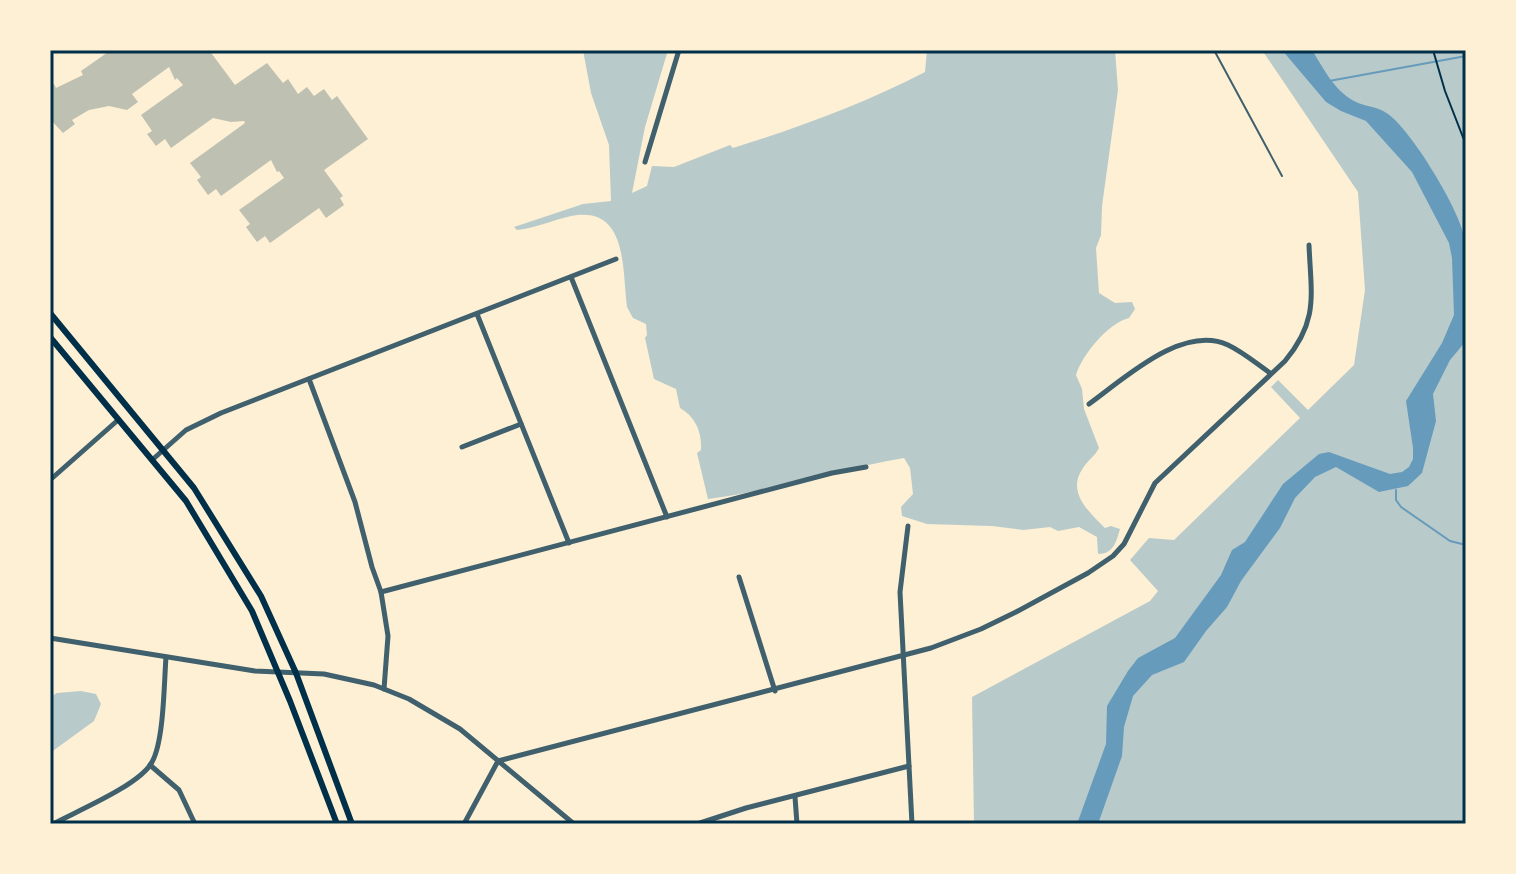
<svg xmlns="http://www.w3.org/2000/svg" width="1516" height="874" viewBox="0 0 1516 874" font-family="Figtree,sans-serif">
<style>
.green{fill:#b9caca}
.water{fill:#669bbc}
.lines{fill:none;stroke-linecap:round;stroke-linejoin:round}
.stream{stroke:#669bbc;stroke-width:2}
.building{fill:#bec0b2}
.path{stroke:#003049;stroke-width:2}
.service{stroke:#3f606c;stroke-width:2}
.minor{stroke:#3f606c;stroke-width:5}
.secondary{stroke:#003049;stroke-width:6}
.neatline{fill:none;stroke:#003049;stroke-width:3}
</style>
<rect width="100%" height="100%" fill="#fdf0d5"/>
<!-- green -->
<g class="green">
<path d="M583,50H668L645,127L632,193L647,186L652,166L674,167L730,145L733,148C798,128 865,103 925,72L927,50H1115L1118,90L1102,206L1101,235L1096,248L1099,293L1115,303L1132,302L1135,309L1129,318C1108,323 1082,355 1076,375L1082,389L1084,409L1099,448C1095,456 1088,460 1083,468C1066,492 1089,512 1105,528L1111,526L1120,529C1116,543 1113,554 1098,554L1097,537L1079,527L1058,531L1050,527L1023,530L992,526L927,524L902,516L901,507L913,494L910,468L904,458C838,469 774,491 708,499L697,453L701,450C702,433 696,417 680,408L676,389L654,379L645,338L647,335L646,324L633,318L627,307C622,269 628,205 571,216C553,220 536,228 517,230L514,227L583,204L611,201L609,145L591,93Z"/>
<path d="M1262,50H1466V824H974L972,697L1150,601L1158,591L1130,560L1149,538L1174,540L1300,418L1271,387L1278,380L1308,410L1354,365L1365,290L1358,192Z"/>
<path d="M81,691L96,694L101,704L94,721L50,753V697L57,693Z"/>
</g>
<!-- water -->
<path class="water" d="M1282,50H1312C1324,69 1333,89 1354,101C1365,107 1378,106 1388,114C1411,130 1460,210 1464,237C1468,271 1466,307 1466,341L1450,360L1433,394L1436,421L1422,473L1408,486L1379,492L1336,467L1315,477L1295,498L1280,528L1241,581L1227,607L1206,631L1184,662L1152,675L1133,696L1124,727L1122,756L1098,824H1077L1106,744L1107,706L1128,671L1138,658L1175,638L1221,575L1232,550L1245,542L1283,484L1319,454L1329,452L1390,474L1402,472L1409,467L1413,459V448L1406,401L1442,343L1454,315L1452,258L1449,243L1412,172L1366,121L1341,111L1326,102Z"/>
<g class="lines">
<!-- stream -->
<g class="stream">
<path d="M1329,81L1466,56"/>
<path d="M1396,490V500L1401,507L1450,541L1466,545"/>
</g>
</g>
<!-- building -->
<path class="building" d="M111,50H209L235,85L267,63L283,83L288,79L298,94L307,87L314,96L324,89L332,100L337,96L368,139L324,170L343,196L340,198L344,205L326,218L319,208L270,243L265,236L257,242L246,227L250,224L239,210L284,178L279,171L277,172L271,160L221,196L216,189L208,195L197,180L201,177L190,163L245,123L244,121L231,122L213,118L171,148L165,139L156,146L147,134L152,131L141,115L183,85L177,78L175,80L169,67L132,94L138,102L127,110L109,106L89,110L72,120L75,124L63,133L50,119V86L54,84L56,88L83,75L81,71Z"/>
<g class="lines">
<!-- path -->
<path class="path" d="M1433,50L1445,91L1466,145"/>
<!-- service -->
<path class="service" d="M1214,50L1282,176"/>
<!-- minor -->
<g class="minor">
<path d="M645,162L679,50"/>
<path d="M571,277L667,517"/>
<path d="M477,314L569,543"/>
<path d="M309,379L355,502L372,567L381,592L388,636L384,689"/>
<path d="M1089,404C1124,379 1182,324 1228,345C1243,352 1257,364 1270,373"/>
<path d="M462,447L521,424"/>
<path d="M152,460L186,430L221,413L616,259"/>
<path d="M50,480L118,420"/>
<path d="M908,526L900,592L912,824"/>
<path d="M739,577L775,691"/>
<path d="M381,592L832,473L866,467"/>
<path d="M50,638L255,671L324,674L374,685L409,699L460,729L574,824"/>
<path d="M498,761L931,648L981,629L1016,612L1088,573L1113,556L1124,544L1155,483L1285,361C1319,320 1311,295 1309,245"/>
<path d="M150,765L179,790L195,824"/>
<path d="M795,797L797,824"/>
<path d="M53,824C77,811 140,785 152,762C164,741 164,683 166,657"/>
<path d="M464,824L498,761"/>
<path d="M697,824L746,808L909,766"/>
</g>
<!-- secondary -->
<g class="secondary">
<path d="M50,313L194,488L261,596L296,673L352,824"/>
<path d="M50,337L186,501L252,611L290,701L337,824"/>
</g>
</g>
<!-- border -->
<rect width="1516" height="874" fill="none" stroke="#fdf0d5" stroke-width="104"/>
<rect x="52" y="52" width="1412" height="770" class="neatline"/>
</svg>
